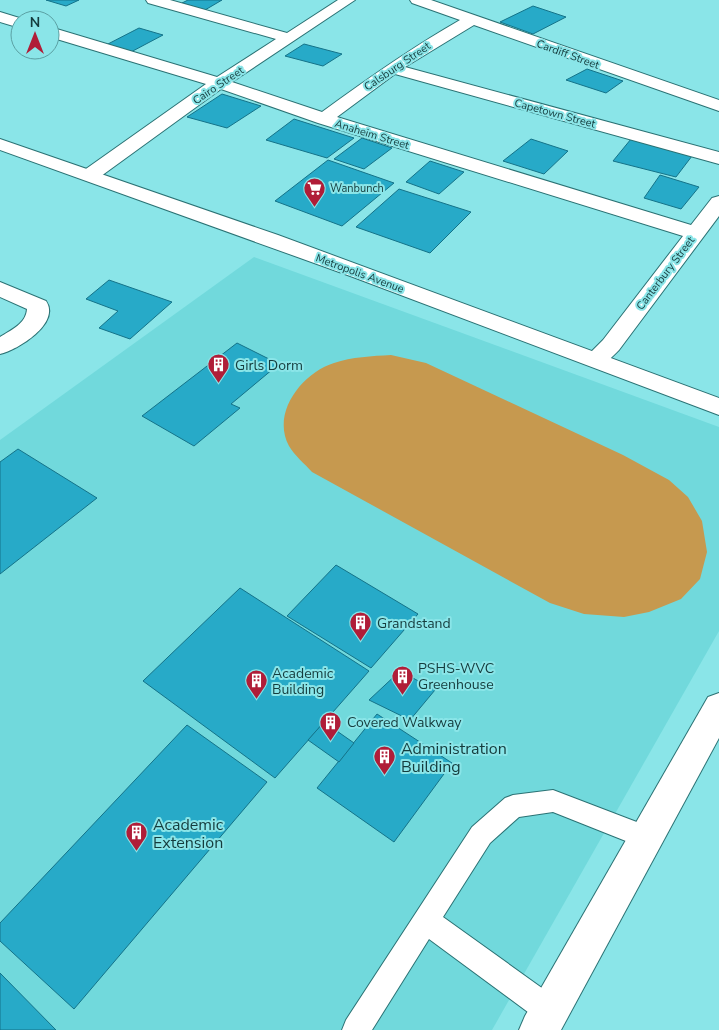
<svg xmlns="http://www.w3.org/2000/svg" width="719" height="1030" viewBox="0 0 719 1030" font-family="'Nunito Sans',sans-serif">
<style>
.built{fill:#71d9dc}
.green{fill:#c6994f}
.building{fill:#27aac8;stroke:#147389}
.lines{fill:none;stroke-linecap:round;stroke-linejoin:round}
.service-casing{stroke:#2b7274;stroke-width:2}
.minor-casing{stroke:#2b7274;stroke-width:2}
.tertiary-casing{stroke:#2b7274;stroke-width:2}
.secondary-casing{stroke:#2b7274;stroke-width:2}
.service{fill:#fff;fill-rule:evenodd}
.minor{fill:#fff;fill-rule:evenodd}
.tertiary{fill:#fff;fill-rule:evenodd}
.secondary{fill:#fff;fill-rule:evenodd}
.labels{text-anchor:middle;stroke-width:4;stroke-linejoin:round;paint-order:stroke}
.far-street-label{font-size:11px;fill:#153c3d;stroke:#8ae5e8}
.far-poi-label{font-size:11px;fill:#153c3d;stroke:#8ae5e8;text-anchor:start}
.poi-label{font-size:14px;fill:#153c3d;stroke:#8ae5e8;text-anchor:start}
.near-poi-label{font-size:16px;fill:#153c3d;stroke:#8ae5e8;text-anchor:start}
</style>
<rect width="100%" height="100%" fill="#8ae5e8"/>
<!-- built -->
<path class="built" d="M254,257L719,427V631L492,1030H0V440Z"/>
<!-- green -->
<path class="green" d="M391,355L426,363L623,455L669,480L688,497L702,521L707,552L700,579L681,599L649,612L624,617L584,614L550,603L312,472C305,464 294,455 289,446C271,413 302,373 334,363C352,357 372,356 391,355Z"/>
<!-- building -->
<g class="building">
<path d="M46,0H79L66,6Z"/>
<path d="M188,0H222L205,10L182,3Z"/>
<path d="M533,6L566,17L533,34L500,22Z"/>
<path d="M139,28L163,35L129,53L106,45Z"/>
<path d="M304,44L342,54L323,66L285,56Z"/>
<path d="M587,69L623,81L606,93L566,80Z"/>
<path d="M222,94L261,106L227,128L187,117Z"/>
<path d="M294,119L354,138L327,158L266,140Z"/>
<path d="M362,138L392,148L364,169L334,159Z"/>
<path d="M531,139L568,151L544,174L503,161Z"/>
<path d="M631,139L692,156L676,177L613,161Z"/>
<path d="M328,160L394,183L342,226L275,201Z"/>
<path d="M430,161L464,172L439,194L406,182Z"/>
<path d="M660,175L699,187L681,209L644,198Z"/>
<path d="M399,189L471,212L430,253L356,227Z"/>
<path d="M109,280L172,302L130,339L99,328L118,311L86,299Z"/>
<path d="M237,343L279,364L231,404L240,408L194,446L142,416Z"/>
<path d="M18,449L97,498L0,574V462Z"/>
<path d="M336,565L418,614L371,668L287,616Z"/>
<path d="M240,588L369,671L275,778L143,681Z"/>
<path d="M400,671L435,690L410,720L369,700Z"/>
<path d="M377,714L452,763L394,842L317,788Z"/>
<path d="M324,722L354,743L339,762L308,740Z"/>
<path d="M187,725L267,782L74,1009L0,941V923Z"/>
<path d="M0,973L56,1030H0Z"/>
</g>
<g class="lines">
<defs>
<path id="service" d="M553,790L655,829L658,837L655,845L646,849L553,812L519,817L490,843L443,917L560,1001L564,1011L560,1021L550,1025L540,1021L429,939L372,1030H342L346,1020L472,827L505,798L513,795Z"/>
<g id="minor">
<path d="M146,0H170L287,33L338,0H355L232,82L322,112C367,79 411,48 460,20L412,3L410,0H431L719,100V111L474,25L405,67L719,152V164L395,74L337,117L691,225L712,198L719,196V216L619,350C609,360 603,368 588,364L584,359L603,340L683,236L318,123L221,89L97,179L90,181L83,179L80,175L83,171L206,84L50,37V27L217,77L276,39L148,3Z"/>
<path d="M0,12L26,20H20V28L0,22Z"/>
<path d="M0,282L46,301C61,323 18,350 0,354V337C11,330 26,324 27,309L0,297Z"/>
</g>
<path id="tertiary" d="M719,693V738L561,1030H519L525,1016L708,697Z"/>
<path id="secondary" d="M0,139L278,235L719,398V415L353,277L0,150Z"/>
</defs>
<!-- service casing -->
<use href="#service" class="service-casing"/>
<!-- minor casing -->
<use href="#minor" class="minor-casing"/>
<!-- tertiary casing -->
<use href="#tertiary" class="tertiary-casing"/>
<!-- secondary casing -->
<use href="#secondary" class="secondary-casing"/>
<!-- service -->
<use href="#service" class="service"/>
<!-- minor -->
<use href="#minor" class="minor"/>
<!-- tertiary -->
<use href="#tertiary" class="tertiary"/>
<!-- secondary -->
<use href="#secondary" class="secondary"/>
</g>
<!-- icons -->
<defs>
<symbol id="supermarket-pin" viewBox="-11 -11 22 30"><path d="M0 17L-7.5 6A9.5 9.5 0 1 1 7.5 6Z" fill="#b01d38" stroke="#8ae5e8"/><path d="M-6-5.5h2.5l.6 2H6L4.5 2H-2.5L-4.4-4H-6ZM-1.5 3.2a1.3 1.3 0 1 0 .1 0ZM3 3.2a1.3 1.3 0 1 0 .1 0Z" fill="#fff"/></symbol>
<symbol id="building-pin" viewBox="-11 -11 22 30"><path d="M0 17L-7.5 6A9.5 9.5 0 1 1 7.5 6Z" fill="#b01d38" stroke="#8ae5e8"/><path d="M-4-6H4V6H1V3H-1V6H-4ZM-2.5-4.3h1.7v1.8h-1.7ZM.8-4.3h1.7v1.8H.8ZM-2.5-1h1.7V.8h-1.7ZM.8-1h1.7V.8H.8Z" fill="#fff"/></symbol>
</defs>
<g fill-rule="evenodd">
<use href="#supermarket-pin" x="302" y="176" width="25" height="34"/>
<use href="#building-pin" x="206" y="352" width="25" height="34"/>
<use href="#building-pin" x="348" y="610" width="25" height="34"/>
<use href="#building-pin" x="390" y="664" width="25" height="34"/>
<use href="#building-pin" x="244" y="668" width="25" height="34"/>
<use href="#building-pin" x="318" y="710" width="25" height="34"/>
<use href="#building-pin" x="372" y="744" width="25" height="34"/>
<use href="#building-pin" x="124" y="820" width="25" height="34"/>
</g>
<g class="labels">
<!-- far-street labels -->
<g class="far-street-label">
<text transform="translate(568 54) rotate(20)" y="4">Cardiff Street</text>
<text transform="translate(397 66) rotate(-34)" y="4">Calsburg Street</text>
<text transform="translate(218 85) rotate(-34)" y="4">Cairo Street</text>
<text transform="translate(555 113) rotate(15)" y="4">Capetown Street</text>
<text transform="translate(372 134) rotate(17)" y="4">Anaheim Street</text>
<text transform="translate(360 273) rotate(20)" y="4">Metropolis Avenue</text>
<text transform="translate(665 273) rotate(-53)" y="4">Canterbury Street</text>
</g>
<!-- far-poi labels -->
<g class="far-poi-label">
<text x="330" y="192">Wanbunch</text>
</g>
<!-- poi labels -->
<g class="poi-label">
<text x="235" y="370">Girls Dorm</text>
<text x="377" y="628">Grandstand</text>
<text x="418" y="673">PSHS-WVC<tspan x="418" dy="16">Greenhouse</tspan></text>
<text x="272" y="678">Academic<tspan x="272" dy="16">Building</tspan></text>
<text x="347" y="727">Covered Walkway</text>
</g>
<!-- near-poi labels -->
<g class="near-poi-label">
<text x="401" y="754">Administration<tspan x="401" dy="18">Building</tspan></text>
<text x="153" y="830">Academic<tspan x="153" dy="18">Extension</tspan></text>
</g>
</g>
<!-- north arrow -->
<g transform="translate(35 35)"><circle r="24" fill="#8ae5e8" stroke="#5ba1a4"/>
<path d="M0-4L9 19L0 12L-9 19Z" fill="#b01d38"/>
<text y="-8" font-size="14" font-weight="bold" text-anchor="middle" fill="#153c3d">N</text>
</g>
</svg>
